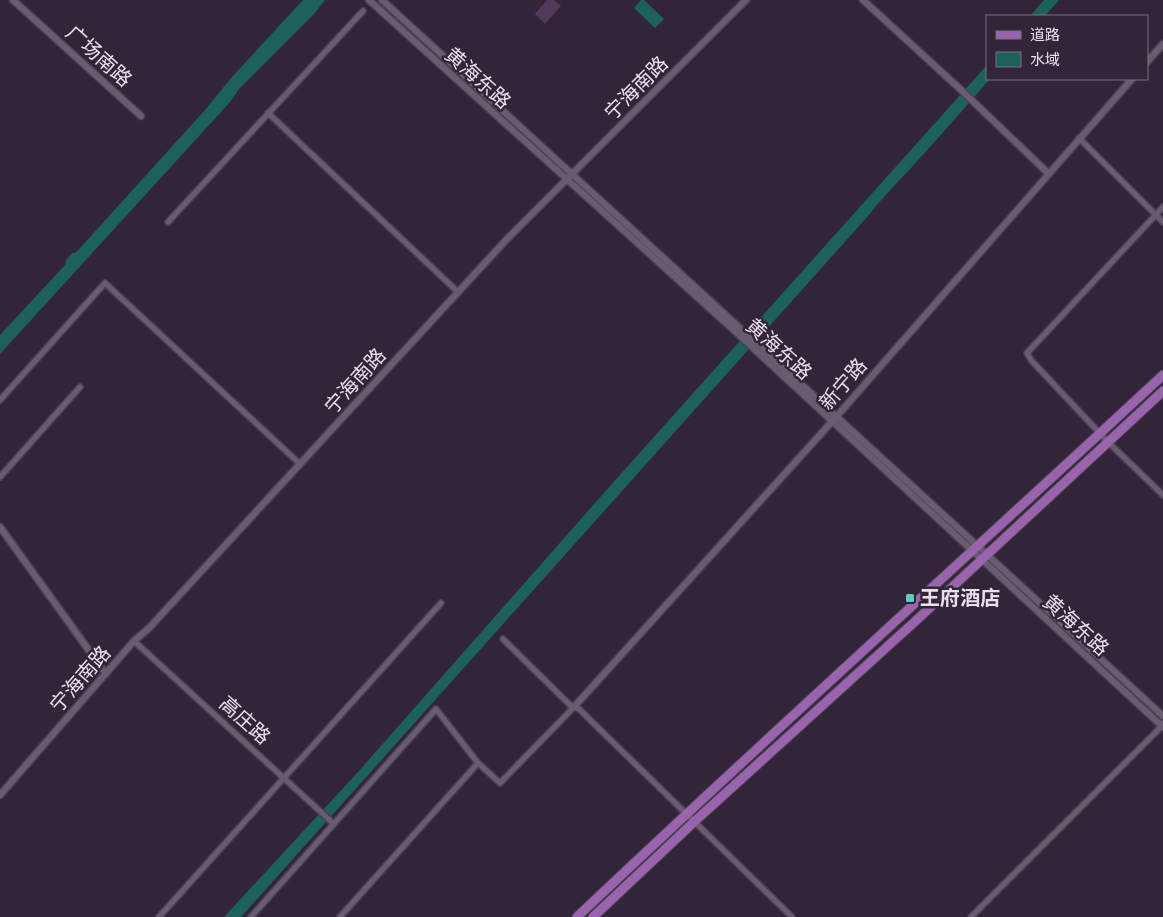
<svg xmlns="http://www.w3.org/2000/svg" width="1163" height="917" viewBox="0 0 1163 917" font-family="Spectral,'Noto Sans SC',serif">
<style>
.green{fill:#50395a}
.water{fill:#1d6259}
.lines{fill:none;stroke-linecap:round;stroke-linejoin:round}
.minor-casing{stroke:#4b404f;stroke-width:8}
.tertiary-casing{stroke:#4b404f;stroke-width:9}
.primary-casing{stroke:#4b404f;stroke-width:11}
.minor{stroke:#6a5c70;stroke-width:5}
.tertiary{stroke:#6a5c70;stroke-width:6}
.primary{stroke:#9963ad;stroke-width:9}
.poi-dot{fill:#59cebf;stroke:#322537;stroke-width:2}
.labels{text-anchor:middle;stroke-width:5;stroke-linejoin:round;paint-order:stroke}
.street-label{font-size:20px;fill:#e9e0ec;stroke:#322537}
.poi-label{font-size:20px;font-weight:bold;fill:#e9e0ec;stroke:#322537;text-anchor:start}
</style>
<rect width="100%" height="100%" fill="#322537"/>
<!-- green -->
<path class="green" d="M547,0H554L561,6L545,24L535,14Z"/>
<!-- water -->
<g class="water">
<path d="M303,0H325L314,14L239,89L231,101L0,354V335L65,265L66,260L72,253H75L81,247L205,110L231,78Z"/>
<path d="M641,0H644L664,19L655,28L634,8Z"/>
<path d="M1044,0H1059L1045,16H1030Z"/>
<path d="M987,65V79H990C964,109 938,138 911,168C896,184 881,199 868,216L241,917H224L358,772L610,486Z"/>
</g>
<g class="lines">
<defs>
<g id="minor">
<path d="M268,113L458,292"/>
<path d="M1079,138L1163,222"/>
<path d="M1163,207L1027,353L1031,360L1108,442L1163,495"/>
<path d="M168,222L363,11"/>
<path d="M0,400L105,283L300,464"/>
<path d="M0,477L80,387"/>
<path d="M503,639L570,705L579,709L792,917"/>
<path d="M134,641L334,824"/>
<path d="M159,917L441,603"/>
<path d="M251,917L436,709L478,763"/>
<path d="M340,917L478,763L500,783L574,707"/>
<path d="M971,917L1158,730L1163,723"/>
</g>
<g id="tertiary">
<path d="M13,0L141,116"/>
<path d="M369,0L737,333L1163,727"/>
<path d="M382,0L1163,716"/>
<path d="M863,0L959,88L1049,174"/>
<path d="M1147,62L1163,44"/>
<path d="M0,527L106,674"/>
<path d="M574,707L837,416L1132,79"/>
<path d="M0,795L134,641L150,627L506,240L746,0"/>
</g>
<g id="primary">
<path d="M577,917C770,734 968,556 1163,375"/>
<path d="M593,917L695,821L921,616L1163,391"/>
</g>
</defs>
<!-- minor casing -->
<use href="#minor" class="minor-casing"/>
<!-- tertiary casing -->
<use href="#tertiary" class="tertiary-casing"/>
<!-- primary casing -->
<use href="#primary" class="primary-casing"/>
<!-- minor -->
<use href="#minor" class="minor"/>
<!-- tertiary -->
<use href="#tertiary" class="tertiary"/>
<!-- primary -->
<use href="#primary" class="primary"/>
</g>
<!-- markers -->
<rect class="poi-dot" x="905" y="593" width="10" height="10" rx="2.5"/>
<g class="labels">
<!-- street labels -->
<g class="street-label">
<text transform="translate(99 56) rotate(42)" y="7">广场南路</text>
<text transform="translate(478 78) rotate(42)" y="7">黄海东路</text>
<text transform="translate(636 88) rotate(-45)" y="7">宁海南路</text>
<text transform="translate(779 349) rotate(42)" y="7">黄海东路</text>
<text transform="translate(355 381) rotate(-48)" y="7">宁海南路</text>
<text transform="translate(843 384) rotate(-49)" y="7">新宁路</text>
<text transform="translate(1076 625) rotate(42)" y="7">黄海东路</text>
<text transform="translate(80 679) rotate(-49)" y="7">宁海南路</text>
<text transform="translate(245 720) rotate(42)" y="7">高庄路</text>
</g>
<!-- poi labels -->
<g class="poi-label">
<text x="920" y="605">王府酒店</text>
</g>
</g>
<!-- legend -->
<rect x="986" y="15" width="162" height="65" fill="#322537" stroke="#7b707f"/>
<rect x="996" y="31" width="25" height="8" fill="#9963ad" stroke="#7b707f"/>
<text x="1030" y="40" font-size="15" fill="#e9e0ec">道路</text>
<rect x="996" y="52" width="25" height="15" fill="#1d6259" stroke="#7b707f"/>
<text x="1030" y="65" font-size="15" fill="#e9e0ec">水域</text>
</svg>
